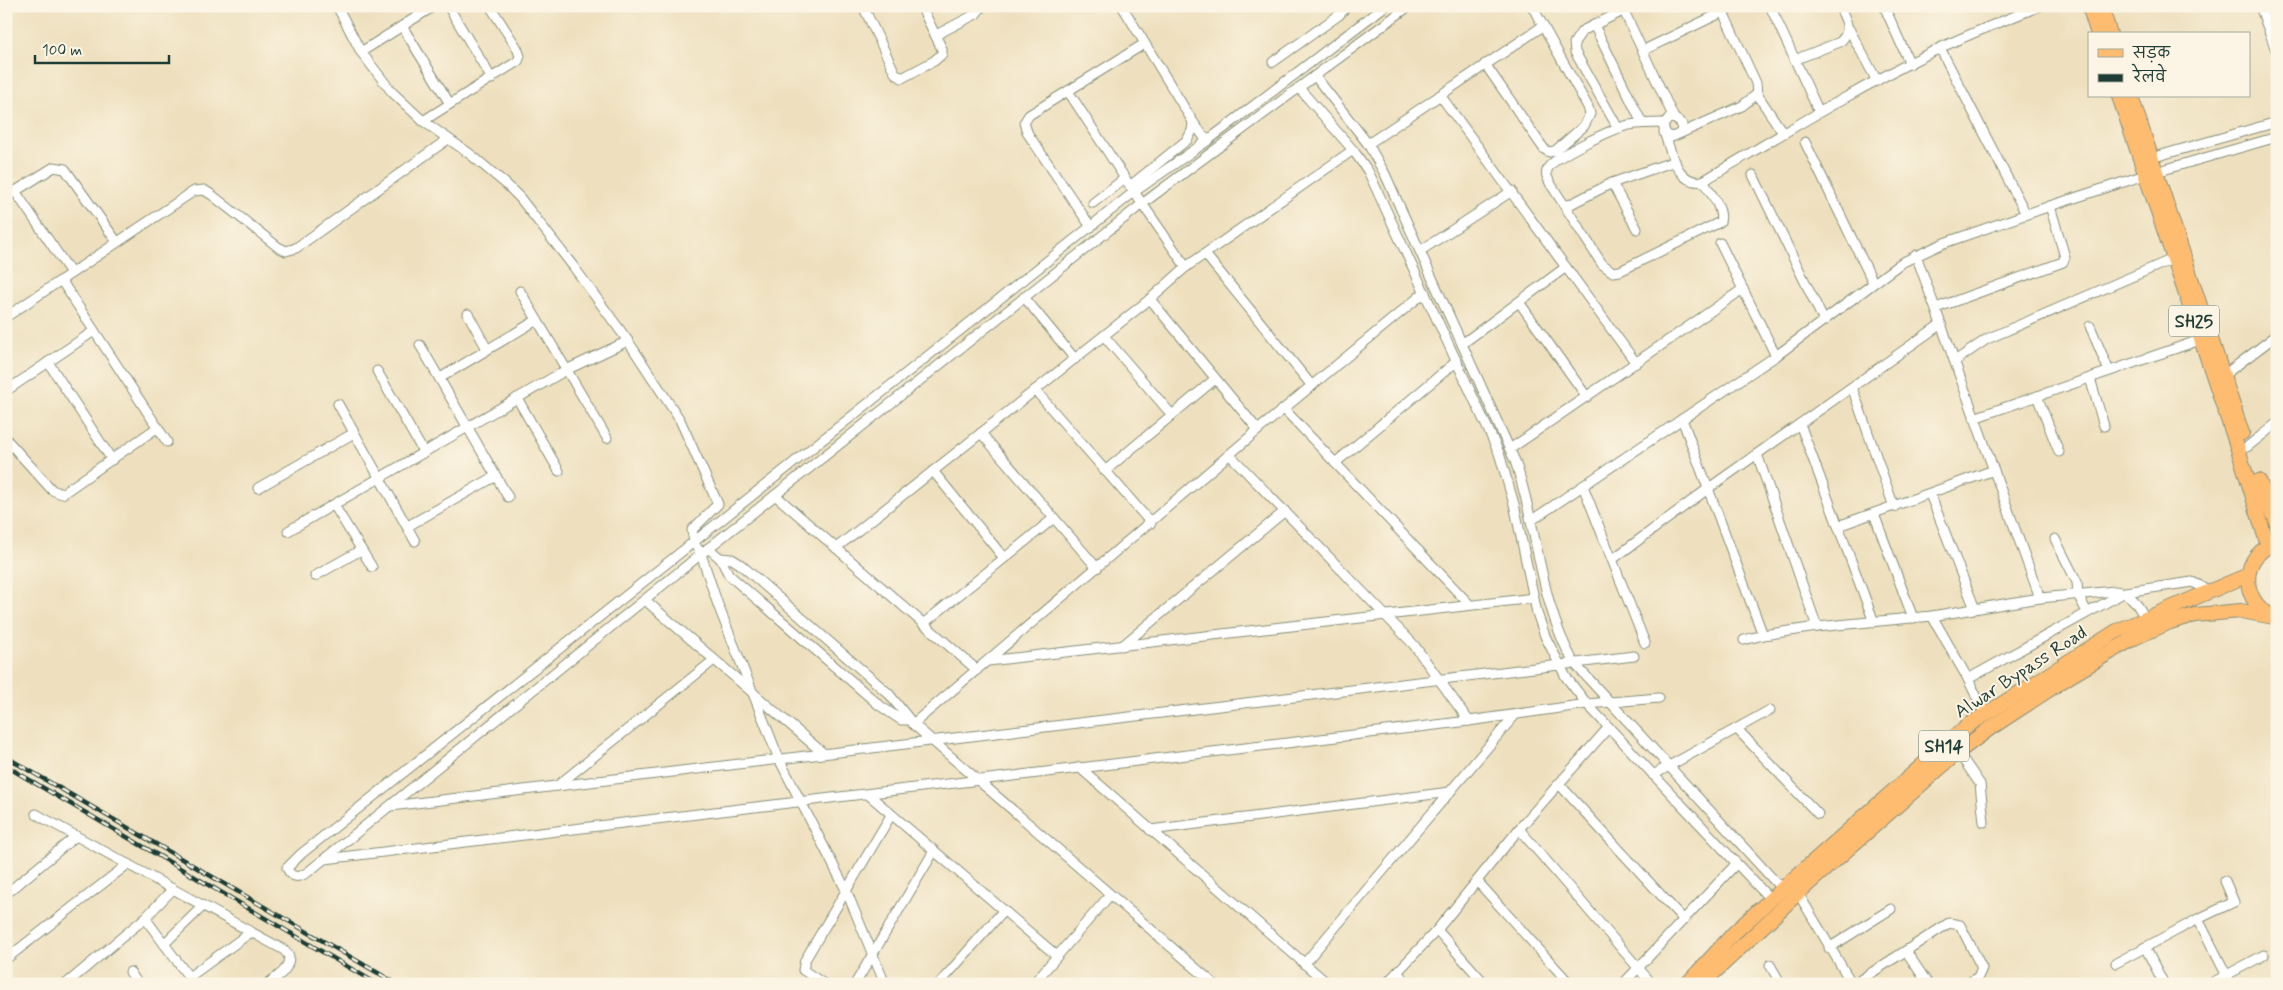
<svg xmlns="http://www.w3.org/2000/svg" width="2283" height="990" viewBox="0 0 2283 990" font-family="Mynerve,'Playpen Sans Deva',sans-serif">
<style>
.lines{fill:none;stroke-linecap:round;stroke-linejoin:round}
.street-casing{stroke:#868e79;stroke-width:11}
.primary-casing{stroke:#868e79;stroke-width:16}
.street{stroke:#fff;stroke-width:9}
.primary{stroke:#febc70;stroke-width:14}
.rail-casing{stroke:#1f3d34;stroke-width:4.5}
.rail{stroke:#fcf5e5;stroke-width:2.5;stroke-dasharray:8;stroke-linecap:butt}
.labels{text-anchor:middle;stroke-width:4;stroke-linejoin:round;paint-order:stroke}
.shield{fill:#fcf5e5;stroke:#617469;stroke-width:1}
.shield-label{font-size:18px;font-weight:bold;fill:#1f3d34}
.street-label{font-size:19px;fill:#1f3d34;stroke:#fcf5e5}
</style>
<rect width="100%" height="100%" fill="#fcf5e5"/>
<filter id="ink" filterUnits="userSpaceOnUse"><feTurbulence type="fractalNoise" baseFrequency=".02" numOctaves="2"/><feDisplacementMap in="SourceGraphic" scale="10" xChannelSelector="R" yChannelSelector="G"/><feConvolveMatrix kernelMatrix="1 2 1 2 8 2 1 2 1" color-interpolation-filters="sRGB"/></filter>
<filter id="wash" filterUnits="userSpaceOnUse"><feTurbulence type="fractalNoise" baseFrequency=".0096" numOctaves="4" result="noise"/><feDisplacementMap in="SourceGraphic" scale="20" xChannelSelector="R" yChannelSelector="G"/><feGaussianBlur stdDeviation="1.12" result="paint"/><feColorMatrix in="noise" values="0 0 0 0 0 0 0 0 0 0 0 0 0 0 0 0 0 1.4 0 .05"/><feComposite in="paint" operator="in"/></filter>
<g filter="url(#wash)">
<rect width="100%" height="100%" fill="#eee0be"/>
</g>
<g filter="url(#ink)">
<g class="lines">
<defs>
<g id="street">
<path d="M337,6L361,52L392,92L423,121L470,154L506,184L520,198L573,266L628,341L680,420L718,504L692,530L694,543L701,554L718,605L779,759L846,890L885,984"/>
<path d="M448,6L492,79"/>
<path d="M863,6L895,73L902,78L934,61L942,54V49L921,6"/>
<path d="M1122,6L1193,122L1192,131L1187,140L1130,186"/>
<path d="M1385,6L1207,141L1134,192L301,854L287,868C292,879 299,878 308,872L701,554L1142,204L1409,6"/>
<path d="M1770,6L1819,112"/>
<path d="M1884,6L1910,64"/>
<path d="M2260,6L2277,53"/>
<path d="M1624,11L1674,118L1682,124L1681,133L1672,137L1666,134L1663,126L1668,119L1674,118"/>
<path d="M2266,23L2277,19"/>
<path d="M1594,25L1642,123"/>
<path d="M402,26L450,104"/>
<path d="M1849,29L1877,81"/>
<path d="M936,35L976,14L982,6"/>
<path d="M1940,48L2026,214"/>
<path d="M1644,50L1735,6"/>
<path d="M361,52L434,6"/>
<path d="M1794,60L1840,42C1853,30 1846,20 1839,6"/>
<path d="M1273,62L1339,15L1347,6"/>
<path d="M1485,64L1544,149L1549,152L1555,151L1584,126L1590,114L1588,107L1532,6"/>
<path d="M1315,76L1368,144L1385,174L1515,461C1538,527 1539,602 1574,663L1782,889"/>
<path d="M1299,88L1353,150L1368,171L1499,453L1514,504L1537,613L1545,636L1566,677L1587,704L1771,900"/>
<path d="M1068,91L1130,186L1186,267"/>
<path d="M1757,94L1783,133"/>
<path d="M1440,95L1636,363"/>
<path d="M423,121L518,61L520,56L517,48L490,6"/>
<path d="M1193,122L1207,141"/>
<path d="M1664,123C1652,123 1641,123 1629,125C1614,128 1555,156 1548,168C1545,174 1547,177 1550,183L1602,264L1613,272L1620,271L1720,222C1724,209 1710,192 1703,181"/>
<path d="M1618,128L1575,52L1574,43L1582,31L1633,6"/>
<path d="M1664,132C1671,151 1677,186 1703,181C1781,135 1857,88 1938,49C1971,33 2006,20 2040,6"/>
<path d="M1681,133L1742,106L1757,94L1756,83L1723,12"/>
<path d="M1805,142L1873,282"/>
<path d="M1368,144L1543,26"/>
<path d="M2151,158L2277,122"/>
<path d="M2156,172L2277,137"/>
<path d="M1753,175L1824,321"/>
<path d="M1612,183L1637,229"/>
<path d="M15,191L71,273"/>
<path d="M6,197L54,167L65,169L117,242"/>
<path d="M1093,203L1125,178"/>
<path d="M1565,207L1612,183L1675,161"/>
<path d="M1091,227L1028,134L1024,123L1029,115L1144,44"/>
<path d="M1720,243L1776,356"/>
<path d="M1420,251L1512,191"/>
<path d="M1205,254L1312,386"/>
<path d="M1916,255L2040,598"/>
<path d="M61,280L167,442"/>
<path d="M520,291L607,438"/>
<path d="M1024,297L1075,359"/>
<path d="M1150,299L1258,430"/>
<path d="M1519,302L1587,397"/>
<path d="M1936,308L2063,262L2065,257L2050,206"/>
<path d="M468,314L487,349"/>
<path d="M6,317L194,191L204,190L212,195L278,247L286,251L296,248L448,139"/>
<path d="M2090,326L2109,371"/>
<path d="M1104,336L1172,415"/>
<path d="M1462,344L1566,267"/>
<path d="M420,345L508,497"/>
<path d="M1955,361L1987,339L2173,259"/>
<path d="M48,362L112,460"/>
<path d="M377,371L424,453"/>
<path d="M2224,375L2277,335"/>
<path d="M440,378L537,320"/>
<path d="M2090,378L2104,426"/>
<path d="M1852,387L1894,507"/>
<path d="M1035,390L1151,523"/>
<path d="M6,391L94,331"/>
<path d="M2037,396L2059,452"/>
<path d="M517,398L559,471"/>
<path d="M338,404L415,541"/>
<path d="M1284,409L1470,605"/>
<path d="M1974,418L2200,340"/>
<path d="M1682,419L1763,635"/>
<path d="M1800,424L1874,622"/>
<path d="M981,433L1097,568"/>
<path d="M6,439L52,490L62,494L158,427"/>
<path d="M2247,447L2277,423"/>
<path d="M1510,449L1743,289"/>
<path d="M1757,454L1817,627"/>
<path d="M1230,455L1414,645L1469,721L1587,704L1659,698"/>
<path d="M1335,463L1457,361"/>
<path d="M933,471L1004,558"/>
<path d="M1105,471L1215,379"/>
<path d="M1583,486L1645,643"/>
<path d="M258,488L354,433"/>
<path d="M1930,494L1975,609"/>
<path d="M775,495L977,670"/>
<path d="M334,505L372,567"/>
<path d="M1874,514L1913,618"/>
<path d="M1532,520L1776,356L1901,263L1944,243L2050,206L2145,175"/>
<path d="M408,526L496,476"/>
<path d="M1838,526L1994,470"/>
<path d="M288,531L566,370L628,341"/>
<path d="M2055,539L2077,582L2078,595L2087,612"/>
<path d="M708,548L720,558L729,575L879,705L901,720H908"/>
<path d="M836,548L1150,299L1186,267L1353,150"/>
<path d="M720,558L732,559L740,564L889,694L913,724L1214,984"/>
<path d="M1613,559L1709,488L1941,324"/>
<path d="M315,576L361,550"/>
<path d="M645,600L823,753"/>
<path d="M1932,616L1968,679L1985,714"/>
<path d="M923,624L1054,518"/>
<path d="M1744,640L1763,635L1817,627L1932,616L2040,598L2115,591C2132,593 2137,604 2145,618"/>
<path d="M1122,646L1285,511"/>
<path d="M988,661L1534,598"/>
<path d="M1968,679L2125,592L2192,582L2209,590"/>
<path d="M913,724L1258,430L1425,292"/>
<path d="M1609,727L1519,829L1652,984"/>
<path d="M1737,729L1818,814"/>
<path d="M1958,752L1980,784L1984,822"/>
<path d="M1079,767L1328,984"/>
<path d="M1653,775L1770,710"/>
<path d="M1559,784L1683,919"/>
<path d="M557,786L714,660"/>
<path d="M869,795L1057,956"/>
<path d="M391,806L1634,656"/>
<path d="M36,814L284,950L289,956C289,971 278,976 267,984"/>
<path d="M1150,830L1450,792"/>
<path d="M325,859L1469,721"/>
<path d="M1477,881L1570,984"/>
<path d="M1798,893L1852,984"/>
<path d="M6,894L76,836"/>
<path d="M145,918L194,984"/>
<path d="M2198,919L2231,984"/>
<path d="M1437,930L1485,984"/>
<path d="M164,944L203,906"/>
<path d="M2145,947L2164,984"/>
<path d="M1829,948L1891,909"/>
<path d="M1906,951L1928,984"/>
<path d="M6,959L128,864"/>
<path d="M2116,963L2198,919L2234,902L2225,881"/>
<path d="M1304,964L1515,715"/>
<path d="M1770,965L1781,984"/>
<path d="M130,972L138,984"/>
<path d="M1397,972L1407,984"/>
<path d="M189,977L251,932"/>
<path d="M66,984L145,918L173,889"/>
<path d="M824,984L803,970L805,960L891,815"/>
<path d="M855,984L934,851"/>
<path d="M939,984L1004,910"/>
<path d="M1033,984L1110,895"/>
<path d="M1386,984L1437,930L1519,829"/>
<path d="M1623,984L1736,864"/>
<path d="M1854,984L1949,923L1960,925L1982,968L1978,977L1967,984"/>
<path d="M2210,984L2264,955"/>
</g>
<g id="primary">
<path d="M2089,6L2098,34"/>
<path d="M2101,6L2110,34"/>
<path d="M2119,96L2239,452L2268,546"/>
<path d="M2131,96L2242,433"/>
<path d="M2259,481L2277,523"/>
<path d="M2270,615C2239,599 2241,553 2276,544"/>
<path d="M1687,984L1735,932L1782,889L1967,726L2117,631L2248,575"/>
<path d="M1702,984L1798,893L1958,752L1989,729L2070,676L2134,638L2170,622L2195,615L2241,611L2274,617"/>
</g>
</defs>
<!-- street casing -->
<use href="#street" class="street-casing"/>
<!-- primary casing -->
<use href="#primary" class="primary-casing"/>
<!-- street -->
<use href="#street" class="street"/>
<!-- primary -->
<use href="#primary" class="primary"/>
<defs>
<g id="rail">
<path d="M6,757L397,984"/>
<path d="M6,766L377,984"/>
</g>
</defs>
<!-- rail casing -->
<use href="#rail" class="rail-casing"/>
<!-- rail -->
<use href="#rail" class="rail"/>
</g>
</g>
<g class="labels">
<!-- shield labels -->
<g class="shield">
<rect x="2169" y="305.5" width="50" height="31" rx="4"/>
<rect x="1919" y="730.5" width="50" height="31" rx="4"/>
</g>
<g class="shield-label">
<text x="2194" y="327">SH25</text>
<text x="1944" y="752">SH14</text>
</g>
<!-- street labels -->
<g class="street-label">
<text transform="translate(2020 671) rotate(-33)" y="7">Alwar Bypass Road</text>
</g>
</g>
<!-- margin -->
<rect width="2283" height="990" fill="none" stroke="#fcf5e5" stroke-width="25"/>
<!-- legend -->
<rect x="2088" y="32" width="162" height="65" fill="#fcf5e5" stroke="#a4ab9e"/>
<rect x="2098" y="49" width="25" height="8" fill="#febc70" stroke="#a4ab9e"/>
<text x="2133" y="58" font-size="15" fill="#1f3d34">सड़क</text>
<rect x="2098" y="74" width="25" height="8" fill="#1f3d34" stroke="#a4ab9e"/>
<text x="2133" y="82" font-size="15" fill="#1f3d34">रेलवे</text>
<!-- scale -->
<path d="M35 55v8h134v-8" fill="none" stroke="#1f3d34" stroke-width="2.5"/>
<text x="42" y="55" font-size="15" fill="#1f3d34" stroke="#fcf5e5" stroke-width="4" paint-order="stroke">100 m</text>
</svg>
